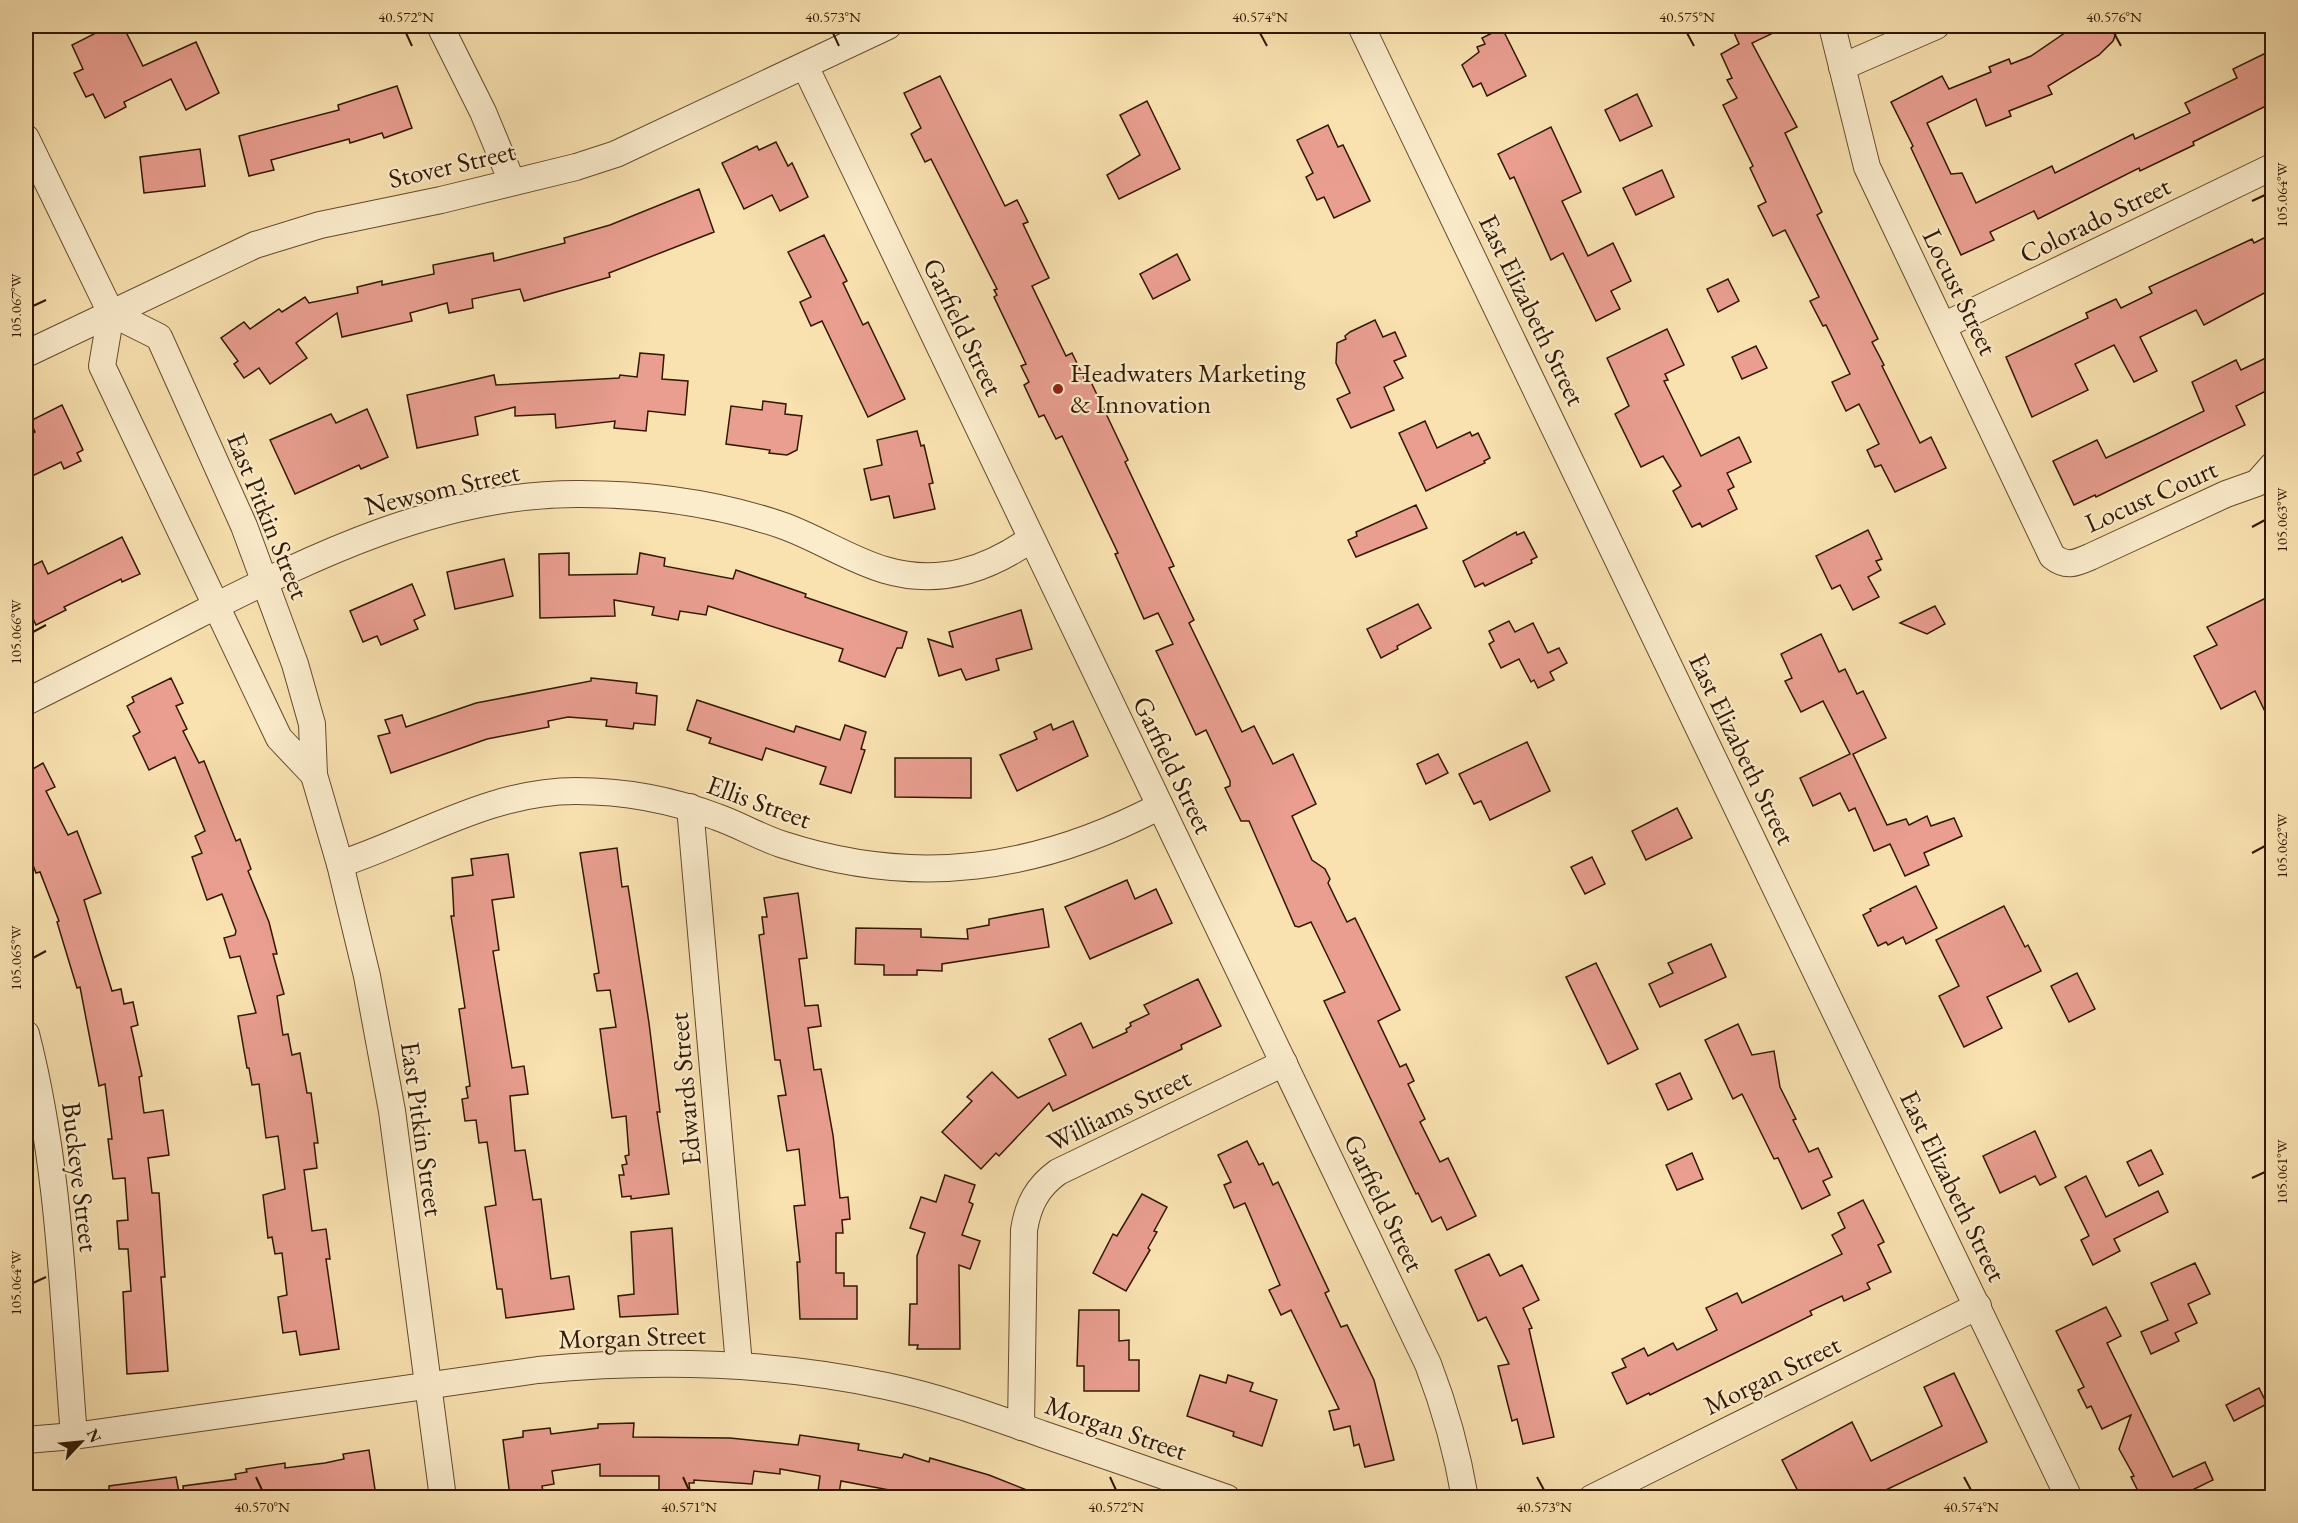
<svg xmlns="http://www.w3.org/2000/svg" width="2298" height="1523" viewBox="0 0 2298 1523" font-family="'EB Garamond',serif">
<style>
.building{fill:#e99e90;stroke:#311800;stroke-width:1.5}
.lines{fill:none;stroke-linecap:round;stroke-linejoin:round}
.minor-casing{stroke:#634a2c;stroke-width:28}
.minor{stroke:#fbeccc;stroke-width:26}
.ticks{fill:none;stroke:#311800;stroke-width:2}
.poi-dot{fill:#8f2418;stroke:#fbeccc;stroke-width:2}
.labels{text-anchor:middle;stroke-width:4.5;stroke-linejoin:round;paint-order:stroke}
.street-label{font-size:27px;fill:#311800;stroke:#fbeccc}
.poi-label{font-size:27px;fill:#311800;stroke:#fbeccc;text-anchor:start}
.neatline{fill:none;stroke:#311800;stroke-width:2}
.ticks-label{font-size:15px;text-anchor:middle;fill:#311800}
</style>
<rect width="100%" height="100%" fill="#f9e1b0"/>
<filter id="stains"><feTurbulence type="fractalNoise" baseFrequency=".00333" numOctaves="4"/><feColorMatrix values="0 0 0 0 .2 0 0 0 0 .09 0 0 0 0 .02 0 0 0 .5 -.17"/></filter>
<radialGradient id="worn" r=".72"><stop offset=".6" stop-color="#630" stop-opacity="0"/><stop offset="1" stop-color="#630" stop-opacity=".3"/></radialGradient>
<!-- building -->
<g class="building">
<path d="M92,26H123L143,66L196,42L219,93L186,110L171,79L124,102L126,107L105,118L93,94L86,97L74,73L83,69L72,45L96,33Z"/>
<path d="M1731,26H1788L1752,43L1797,127L1785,133L1822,212L1817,215L1878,339L1872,342L1884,365L1882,366L1920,443L1931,437L1946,468L1895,492L1881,465L1875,467L1867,450L1879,444L1859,404L1846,411L1832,382L1850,374L1826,325L1823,326L1810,301L1819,297L1785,230L1773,236L1758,206L1766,202L1750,168L1753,166L1723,105L1737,98L1727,80L1732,78L1721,54L1739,44Z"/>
<path d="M2075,26H2119L2113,41L2099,55L2048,86L2052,94L2009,111L2011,116L1986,126L1976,99L1927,123L1951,174L1962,173L1976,203L2052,166L2055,173L2133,134L2135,139L2190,113L2185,103L2237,78L2233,69L2272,50V103L2193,142L2194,145L2140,171L2139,168L2038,219L2034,211L1990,232L1994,240L1961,255L1911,148L1913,146L1891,102L1942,76L1949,89L1991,72L1989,67L2009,59L2011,64L2031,56Z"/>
<path d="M1502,28L1526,76L1487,96L1481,83L1473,87L1462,65L1479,52L1477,47L1485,44L1482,38Z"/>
<path d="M940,76L1005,206L1017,200L1028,222L1023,224L1049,278L1032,286L1066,356L1072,353L1086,382L1090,380L1128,460L1125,462L1174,566L1169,568L1194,620L1189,623L1242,732L1254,726L1273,764L1293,754L1316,804L1292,816L1312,860L1325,869L1330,879L1328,883L1347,922L1355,918L1400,1010L1378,1021L1400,1067L1406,1064L1414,1081L1408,1084L1425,1119L1420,1122L1440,1162L1448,1158L1476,1216L1447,1230L1441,1217L1432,1222L1418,1193L1416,1194L1324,1001L1345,992L1311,922L1299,927L1295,926L1249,821H1241L1225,788L1230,786V781L1206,730L1196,735L1156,651L1173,644L1158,613L1144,619L1115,554L1118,553L1062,436L1056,439L1044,415L1039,417L1024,385L1029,382L1021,366L1026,364L994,297L997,295L994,290L997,289L931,159L925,162L911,134L921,128L904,93Z"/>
<path d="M397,86L412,128L384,138L382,133L350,143L349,139L271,160L274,170L249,176L239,136L339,110L338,105Z"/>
<path d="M1637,94L1652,126L1620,141L1605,110Z"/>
<path d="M1147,101L1180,169L1119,199L1107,175L1140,155L1120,115Z"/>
<path d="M1328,125L1338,147L1343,145L1370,201L1334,218L1324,197L1317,200L1306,177L1313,173L1297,140Z"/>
<path d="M1551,127L1581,192L1562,201L1588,256L1613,243L1631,281L1611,291L1620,309L1596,321L1563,253L1551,260L1514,177L1510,179L1498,154Z"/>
<path d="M776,142L788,166L792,163L808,197L780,211L772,195L744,209L722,163L757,146L759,150Z"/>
<path d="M200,149L205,186L144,193L140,157Z"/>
<path d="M1662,170L1674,197L1636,215L1623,188Z"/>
<path d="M699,189L714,232L609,273L610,277L524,301L520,289L472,299L473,308L449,313L447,303L410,313L412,321L342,337L337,313L296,343L307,358L270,384L259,368L244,378L234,364L238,361L221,338L244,322L250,329L279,309L282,312L305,297L309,303L358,293L357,287L382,281V285L434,274L433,265L493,253L494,261L565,243L564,238L610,225Z"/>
<path d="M2272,234V289L2204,325L2196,310L2140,337L2157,371L2134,382L2114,345L2075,364L2088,390L2032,417L2006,357L2088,318L2086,313L2116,299L2121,308L2152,293L2149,287L2252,239L2254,243Z"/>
<path d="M824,235L847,281L843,283L863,325L868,322L905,399L868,417L822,321L811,326L800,302L811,297L788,252Z"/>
<path d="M1177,254L1190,280L1153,299L1140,274Z"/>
<path d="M1728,279L1739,301L1718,312L1707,289Z"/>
<path d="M1375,320L1383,337L1395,332L1406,356L1394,361L1403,378L1384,387L1394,410L1351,428L1337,399L1350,393L1336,363L1337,343L1346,339L1345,336L1350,332Z"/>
<path d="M1667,329L1684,365L1665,374L1668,380L1664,381L1701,456L1739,437L1751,462L1727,473L1734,487L1728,490L1737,509L1702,527L1700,523L1692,527L1673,491L1681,486L1663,456L1641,467L1615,414L1629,406L1607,358Z"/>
<path d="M1756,346L1767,368L1742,379L1732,357Z"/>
<path d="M640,353L664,355L662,379L688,381L685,415L648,411L646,431L614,428L615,421L556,428L555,414L515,416V407L475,417L478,435L417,448L407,395L494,375L496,385L619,378L620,375L637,377Z"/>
<path d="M2272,355V388L2236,406L2245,425L2096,497L2095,495L2074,505L2053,461L2097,440L2106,458L2155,435L2204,411L2192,382L2236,360L2241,370Z"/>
<path d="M763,401L786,404L785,414L802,416L797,450L787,455L769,453L770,450L726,444L731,406L762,410Z"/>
<path d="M62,405L83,450L77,453L81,461L64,469L61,462L26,479V437L35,432L30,421Z"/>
<path d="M367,409L388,457L361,469L359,465L295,494L270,440L331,414L336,423Z"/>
<path d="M1425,421L1437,448L1470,432L1472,436L1478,433L1490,458L1484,461L1485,463L1426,491L1399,433Z"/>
<path d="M917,431L921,446L924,445L933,483L929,484L935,509L894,518L889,496L871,500L864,469L882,465L877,440Z"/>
<path d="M1416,505L1427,528L1356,557L1348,540L1357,536L1356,532Z"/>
<path d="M1868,530L1882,559L1876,561L1881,570L1868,577L1879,597L1853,610L1840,585L1832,589L1816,556Z"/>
<path d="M1516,532L1517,535L1524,532L1537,557L1531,560L1532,563L1485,586L1483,583L1475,587L1463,561Z"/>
<path d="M122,537L140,574L122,582L121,579L64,607L66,610L36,625L26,604V569L42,561L48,574Z"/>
<path d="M569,553V575L637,574L640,553L665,558L664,566L733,579L736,570L806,594L805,597L907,632L902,648H897L885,677L839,661L843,649L708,606L706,615L680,611L678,620L652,615L654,607L614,600L615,616L540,618L539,554Z"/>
<path d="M504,559L513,596L455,609L447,572Z"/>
<path d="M412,584L425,615L414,620L418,629L381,645L377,636L363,642L350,611Z"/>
<path d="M2272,595V726L2255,691L2221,709L2194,656L2217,645L2207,627Z"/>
<path d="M1418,604L1431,628L1397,646L1398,649L1381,658L1367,629Z"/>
<path d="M1935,606L1945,624L1927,634L1900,623Z"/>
<path d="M1021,610L1032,649L996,659L999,670L966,680L961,669L939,676L928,639L953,647L949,632Z"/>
<path d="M1509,621L1515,632L1533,623L1548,653L1559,648L1567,663L1550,672L1554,680L1538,688L1534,680L1531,682L1519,659L1501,668L1489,644L1494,641L1489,631Z"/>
<path d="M1821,634L1839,672L1845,669L1857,694L1863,691L1886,738L1853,754L1887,825L1906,819L1909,825L1927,816L1931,826L1954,818L1962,836L1924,853L1929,865L1905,876L1890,844L1874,851L1855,808L1849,811L1840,793L1813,806L1800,778L1850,754L1823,701L1801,712L1785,681L1792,678L1781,654Z"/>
<path d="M171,678L183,703L176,706L187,729L183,731L199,763L204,761L236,841L240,839L251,869L248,871L269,922L277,954H273L284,994L277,996L283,1035L288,1034L292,1055L300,1053L307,1093H311L318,1143H314L317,1168L304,1170L312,1231L326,1229L330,1259H326L339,1349L300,1355L296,1331L283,1333L278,1297L287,1295L282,1253L275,1254L272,1237L268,1238L263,1195L285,1189L278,1136L266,1138L259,1084L252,1085L249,1068H247L238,1016L256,1013L240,956L230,958L224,938L235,935L236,931L222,894L207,900L192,857L202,853L195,836L205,831L175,757L149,770L133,736L140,732L127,706L134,702L132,697Z"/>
<path d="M591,678L637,683L636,693L657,696L655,725L634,723L633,729L606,726L607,720L568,717L548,721L549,727L487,739L391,773L378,736L390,733L385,720L402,715L406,727L476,703L591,681Z"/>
<path d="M697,700L794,732L796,726L840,740L845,725L866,732L861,749L865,750L851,793L820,784L826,767L766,748L762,760L709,743L711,738L687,730Z"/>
<path d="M1073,721L1088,756L1017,791L1000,755L1037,739L1034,732L1051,724L1053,730Z"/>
<path d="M1527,742L1550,791L1490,820L1481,801L1474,804L1459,774Z"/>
<path d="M1438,754L1448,773L1426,784L1417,764Z"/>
<path d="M895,758H971V798L895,797Z"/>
<path d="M43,763L55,787L46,791L68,835L77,831L101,893L84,900L112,991L121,989L124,1004L133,1002L138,1025L131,1027L142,1076L139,1077L144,1113L163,1110L169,1155L148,1158L152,1193H159L165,1277H161L168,1371L127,1374L123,1292L131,1291L128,1249H119L117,1221L128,1220L125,1178L113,1179L108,1139H112L105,1084L99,1086L80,987L77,988L57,922L59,921L40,872L36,873L26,847L33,844L26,829V773Z"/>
<path d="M1677,808L1692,838L1646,860L1632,831Z"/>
<path d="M617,848L622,887L628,886L649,1023L660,1112H657L669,1194L631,1199V1196L622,1197L619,1175H624L622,1165L627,1164L625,1156L629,1155L626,1116L612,1118L600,1029L616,1027L610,990L597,991L594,974L599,973L580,853Z"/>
<path d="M508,854L514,897L492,900L499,950L493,951L512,1068L524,1066L528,1094L510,1096L515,1151L525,1150L533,1200L541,1199L551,1279L569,1276L574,1309L506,1318L502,1289H497L485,1207L496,1205L487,1142L479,1143L476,1120L465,1121L462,1099L468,1098L466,1087L470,1086L459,1009L465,1008L451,916H454L452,878L473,875L471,859Z"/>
<path d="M1592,857L1605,884L1585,894L1571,867Z"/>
<path d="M1127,880L1135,899L1156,889L1172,923L1090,959L1065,907Z"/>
<path d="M1916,886L1937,928L1906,944L1903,937L1888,945L1886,942L1878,946L1863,915L1871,911L1870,909Z"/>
<path d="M798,893L807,958L799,959L805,1006L818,1005L821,1026L808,1028L814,1070L821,1069L833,1135L840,1198L848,1197L850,1219L842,1220L843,1233H836V1273H844V1286H857V1319H800L797,1262H800L794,1206L805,1205L799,1149L787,1151L778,1096L786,1095L780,1060H775L759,935L764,934L762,917H767L764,898Z"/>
<path d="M2004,906L2025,947L2028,945L2041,971L1987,997L2002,1028L1964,1047L1939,996L1959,986L1936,940Z"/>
<path d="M1043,909L1049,947L942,964V971L917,970V975H884V965L855,964L856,928L921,929V937L968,939L967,929L989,925V919Z"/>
<path d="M1711,944L1726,977L1660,1007L1649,984L1673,973L1668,963Z"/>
<path d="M1596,963L1638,1049L1608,1064L1566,977Z"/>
<path d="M2077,973L2095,1009L2069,1022L2051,986Z"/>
<path d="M1198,979L1221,1026L1181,1045L1182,1049L1053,1111L1049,1103L999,1156L996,1153L981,1169L942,1132L972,1101L967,1097L992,1072L1018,1098L1066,1075L1049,1039L1081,1023L1093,1048L1127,1032L1126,1029L1131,1026L1130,1023L1149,1014L1144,1005Z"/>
<path d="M1738,1024L1752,1055L1774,1051L1780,1087L1796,1119L1793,1120L1809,1152L1818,1148L1832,1177L1823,1181L1830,1195L1802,1209L1778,1158L1774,1159L1742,1094L1733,1099L1705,1040Z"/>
<path d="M1680,1073L1692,1099L1668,1110L1656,1084Z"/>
<path d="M2035,1131L2056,1177L2040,1185L2035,1176L2000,1193L1983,1156Z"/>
<path d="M1247,1141L1259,1165L1263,1163L1273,1185L1278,1182L1329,1291L1325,1293L1341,1327L1347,1325L1374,1380L1394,1460L1365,1467L1359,1444L1354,1446L1350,1426L1334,1430L1329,1411L1339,1409L1291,1310L1281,1315L1269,1290L1280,1285L1245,1203L1234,1208L1224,1185L1231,1182L1218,1155Z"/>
<path d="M2151,1150L2163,1174L2139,1186L2127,1162Z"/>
<path d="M1692,1153L1703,1179L1677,1190L1666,1165Z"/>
<path d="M945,1175L975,1185L969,1202L973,1204L962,1235L980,1241L970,1269L959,1265L960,1349H917L918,1345H909L910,1304H917V1256L925,1233L910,1228L921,1197L936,1202Z"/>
<path d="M2086,1176L2106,1217L2158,1191L2168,1212L2114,1239L2120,1251L2093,1265L2081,1240L2089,1236L2065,1187Z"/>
<path d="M1142,1194L1167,1207L1154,1231L1157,1232L1148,1248L1150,1250L1126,1291L1093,1273L1113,1234L1117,1236Z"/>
<path d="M1863,1200L1884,1242L1878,1245L1891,1272L1867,1283L1870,1289L1844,1301L1842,1296L1810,1311L1812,1315L1650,1395L1649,1393L1627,1404L1612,1373L1626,1367L1622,1359L1644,1348L1648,1356L1673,1343L1677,1350L1717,1330L1706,1308L1737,1293L1742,1303L1842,1254L1832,1235L1845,1228L1838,1213Z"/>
<path d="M672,1228L678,1314L620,1317L618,1296L634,1294L631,1232Z"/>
<path d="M1489,1254L1500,1276L1522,1265L1539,1300L1523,1308L1532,1328L1529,1329L1554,1437L1523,1444L1517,1419L1512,1421L1498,1366L1509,1364L1486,1317L1478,1321L1455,1270Z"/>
<path d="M2195,1263L2210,1294L2188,1304L2197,1323L2175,1333L2179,1341L2151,1354L2141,1332L2168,1320L2151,1283Z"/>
<path d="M2106,1307L2121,1336L2107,1343L2173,1477L2205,1462L2213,1480L2178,1497H2141L2131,1477L2134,1476L2119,1449L2131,1415L2102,1429L2091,1406L2087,1408L2078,1390L2084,1387L2056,1331Z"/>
<path d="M1079,1310H1119V1341L1129,1340V1360H1139V1391H1084V1366H1077Z"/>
<path d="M1954,1373L1987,1442L1871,1497H1801L1782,1460L1852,1422L1871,1461L1942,1426L1924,1387Z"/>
<path d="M1200,1375L1226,1383L1228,1375L1253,1383L1250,1391L1277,1400L1262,1446L1233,1436L1234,1432L1187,1416Z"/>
<path d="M2259,1388L2267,1404L2234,1421L2226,1405Z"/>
<path d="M634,1423L633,1437L730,1438L798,1445L800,1435L859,1444L858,1450L902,1458L904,1454L929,1462L930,1458L989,1475L1042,1496L893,1497L895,1491L841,1481L839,1494L818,1491L820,1476L780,1469V1474L754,1471L752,1484L694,1480V1483H689L690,1491H659V1476H600V1464L552,1471L554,1484L542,1486L544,1497H510L503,1440L523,1437V1431L550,1428L551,1434L598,1428V1424Z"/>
<path d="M369,1450L376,1496L184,1497L183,1486L236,1479L235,1474L247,1472L246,1469L285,1463V1468L325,1463L344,1459L343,1454Z"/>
<path d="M176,1477L180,1497H109V1486Z"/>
</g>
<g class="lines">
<defs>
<g id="minor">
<path d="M440,26L483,112L512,182"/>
<path d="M1361,26L2069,1498"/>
<path d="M1832,26L1867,167L2052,556C2067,568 2076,563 2092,556L2226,494L2257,483L2272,466"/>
<path d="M805,66L1428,1364C1445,1408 1457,1451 1465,1498"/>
<path d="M1842,67L1936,26"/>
<path d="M26,138L111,313L159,337L244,526L295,664L312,724L314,775L340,864L367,976L392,1111L443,1498"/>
<path d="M111,313L102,366L279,738L314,775"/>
<path d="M1943,326L2272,167"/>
<path d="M26,354L255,245L320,225L441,200L576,167L616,154L888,26"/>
<path d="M26,702C82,674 138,646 194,617C314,556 442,493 580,494C649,494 716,503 781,525C816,537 850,560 885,570C939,586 987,570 1031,539"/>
<path d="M690,807L739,1365"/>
<path d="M340,864C419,838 490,791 576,791C625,791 672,800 717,817C740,825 761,838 784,845C917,888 1038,870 1160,806"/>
<path d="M26,1034C60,1166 63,1301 74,1436"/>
<path d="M1021,1427L1024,1230C1028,1205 1037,1187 1058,1172L1284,1063"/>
<path d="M26,1440L74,1436L538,1370C655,1359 770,1361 886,1386C939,1397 991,1416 1042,1434C1104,1455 1165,1476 1227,1498"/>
<path d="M1592,1498L1978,1306"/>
</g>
</defs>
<!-- minor casing -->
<use href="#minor" class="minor-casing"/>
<!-- minor -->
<use href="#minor" class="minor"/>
</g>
<!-- ticks -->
<path class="ticks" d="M406,33L412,46M833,33L839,46M1260,33L1267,46M1687,33L1694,46M2114,33L2121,46M2252,201L2265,195M33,306L46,300M2252,527L2265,520M33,632L46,625M2252,853L2265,846M33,958L46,951M2252,1178L2265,1172M33,1283L46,1277M256,1477L262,1490M683,1477L689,1490M1110,1477L1116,1490M1537,1477L1544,1490M1964,1477L1971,1490"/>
<!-- markers -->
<circle class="poi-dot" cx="1058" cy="389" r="6"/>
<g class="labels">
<!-- street labels -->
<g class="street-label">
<text transform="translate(452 165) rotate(-13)" y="9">Stover Street</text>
<text transform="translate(2095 220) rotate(-26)" y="9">Colorado Street</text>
<text transform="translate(1960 292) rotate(64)" y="9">Locust Street</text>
<text transform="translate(1532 310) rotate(64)" y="9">East Elizabeth Street</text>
<text transform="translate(963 327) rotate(64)" y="9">Garfield Street</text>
<text transform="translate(442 489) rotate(-13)" y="9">Newsom Street</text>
<text transform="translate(2151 496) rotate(-24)" y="9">Locust Court</text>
<text transform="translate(268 516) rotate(68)" y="9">East Pitkin Street</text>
<text transform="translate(1742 749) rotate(64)" y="9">East Elizabeth Street</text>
<text transform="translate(1173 765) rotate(64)" y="9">Garfield Street</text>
<text transform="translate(759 802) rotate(20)" y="9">Ellis Street</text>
<text transform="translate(685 1089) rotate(-95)" y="9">Edwards Street</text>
<text transform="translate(1119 1110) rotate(-26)" y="9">Williams Street</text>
<text transform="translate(422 1129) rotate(82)" y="9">East Pitkin Street</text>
<text transform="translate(80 1177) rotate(83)" y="9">Buckeye Street</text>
<text transform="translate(1953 1186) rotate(64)" y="9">East Elizabeth Street</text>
<text transform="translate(1384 1203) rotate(64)" y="9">Garfield Street</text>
<text transform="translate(632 1337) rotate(-2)" y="9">Morgan Street</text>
<text transform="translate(1772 1375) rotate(-26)" y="9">Morgan Street</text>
<text transform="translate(1116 1428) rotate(19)" y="9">Morgan Street</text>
</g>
<!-- poi labels -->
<g class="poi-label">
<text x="1070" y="382">Headwaters Marketing<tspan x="1070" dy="31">&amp; Innovation</tspan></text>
</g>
</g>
<!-- margin -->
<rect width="2298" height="1523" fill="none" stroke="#f9e1b0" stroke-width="66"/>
<!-- north arrow -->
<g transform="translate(81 1442) rotate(64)" stroke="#fbeccc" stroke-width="4.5" paint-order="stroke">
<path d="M0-4.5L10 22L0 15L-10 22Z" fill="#311800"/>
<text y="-9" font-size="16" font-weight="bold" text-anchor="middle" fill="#311800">N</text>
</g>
<rect x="33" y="33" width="2232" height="1457" class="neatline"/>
<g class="ticks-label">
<text x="406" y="22">40.572°N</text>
<text x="833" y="22">40.573°N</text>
<text x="1260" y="22">40.574°N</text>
<text x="1687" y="22">40.575°N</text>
<text x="2114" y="22">40.576°N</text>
<text transform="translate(2282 195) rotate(-90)" y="5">105.064°W</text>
<text transform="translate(16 306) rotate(-90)" y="5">105.067°W</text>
<text transform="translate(2282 520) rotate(-90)" y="5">105.063°W</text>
<text transform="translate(16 632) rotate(-90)" y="5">105.066°W</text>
<text transform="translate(2282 846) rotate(-90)" y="5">105.062°W</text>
<text transform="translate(16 958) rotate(-90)" y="5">105.065°W</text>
<text transform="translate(2282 1172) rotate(-90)" y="5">105.061°W</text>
<text transform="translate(16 1283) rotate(-90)" y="5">105.064°W</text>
<text x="262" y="1512">40.570°N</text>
<text x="689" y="1512">40.571°N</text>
<text x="1116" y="1512">40.572°N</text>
<text x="1544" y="1512">40.573°N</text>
<text x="1971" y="1512">40.574°N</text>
</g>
<rect width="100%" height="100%" filter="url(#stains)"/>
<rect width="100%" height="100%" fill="url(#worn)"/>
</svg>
